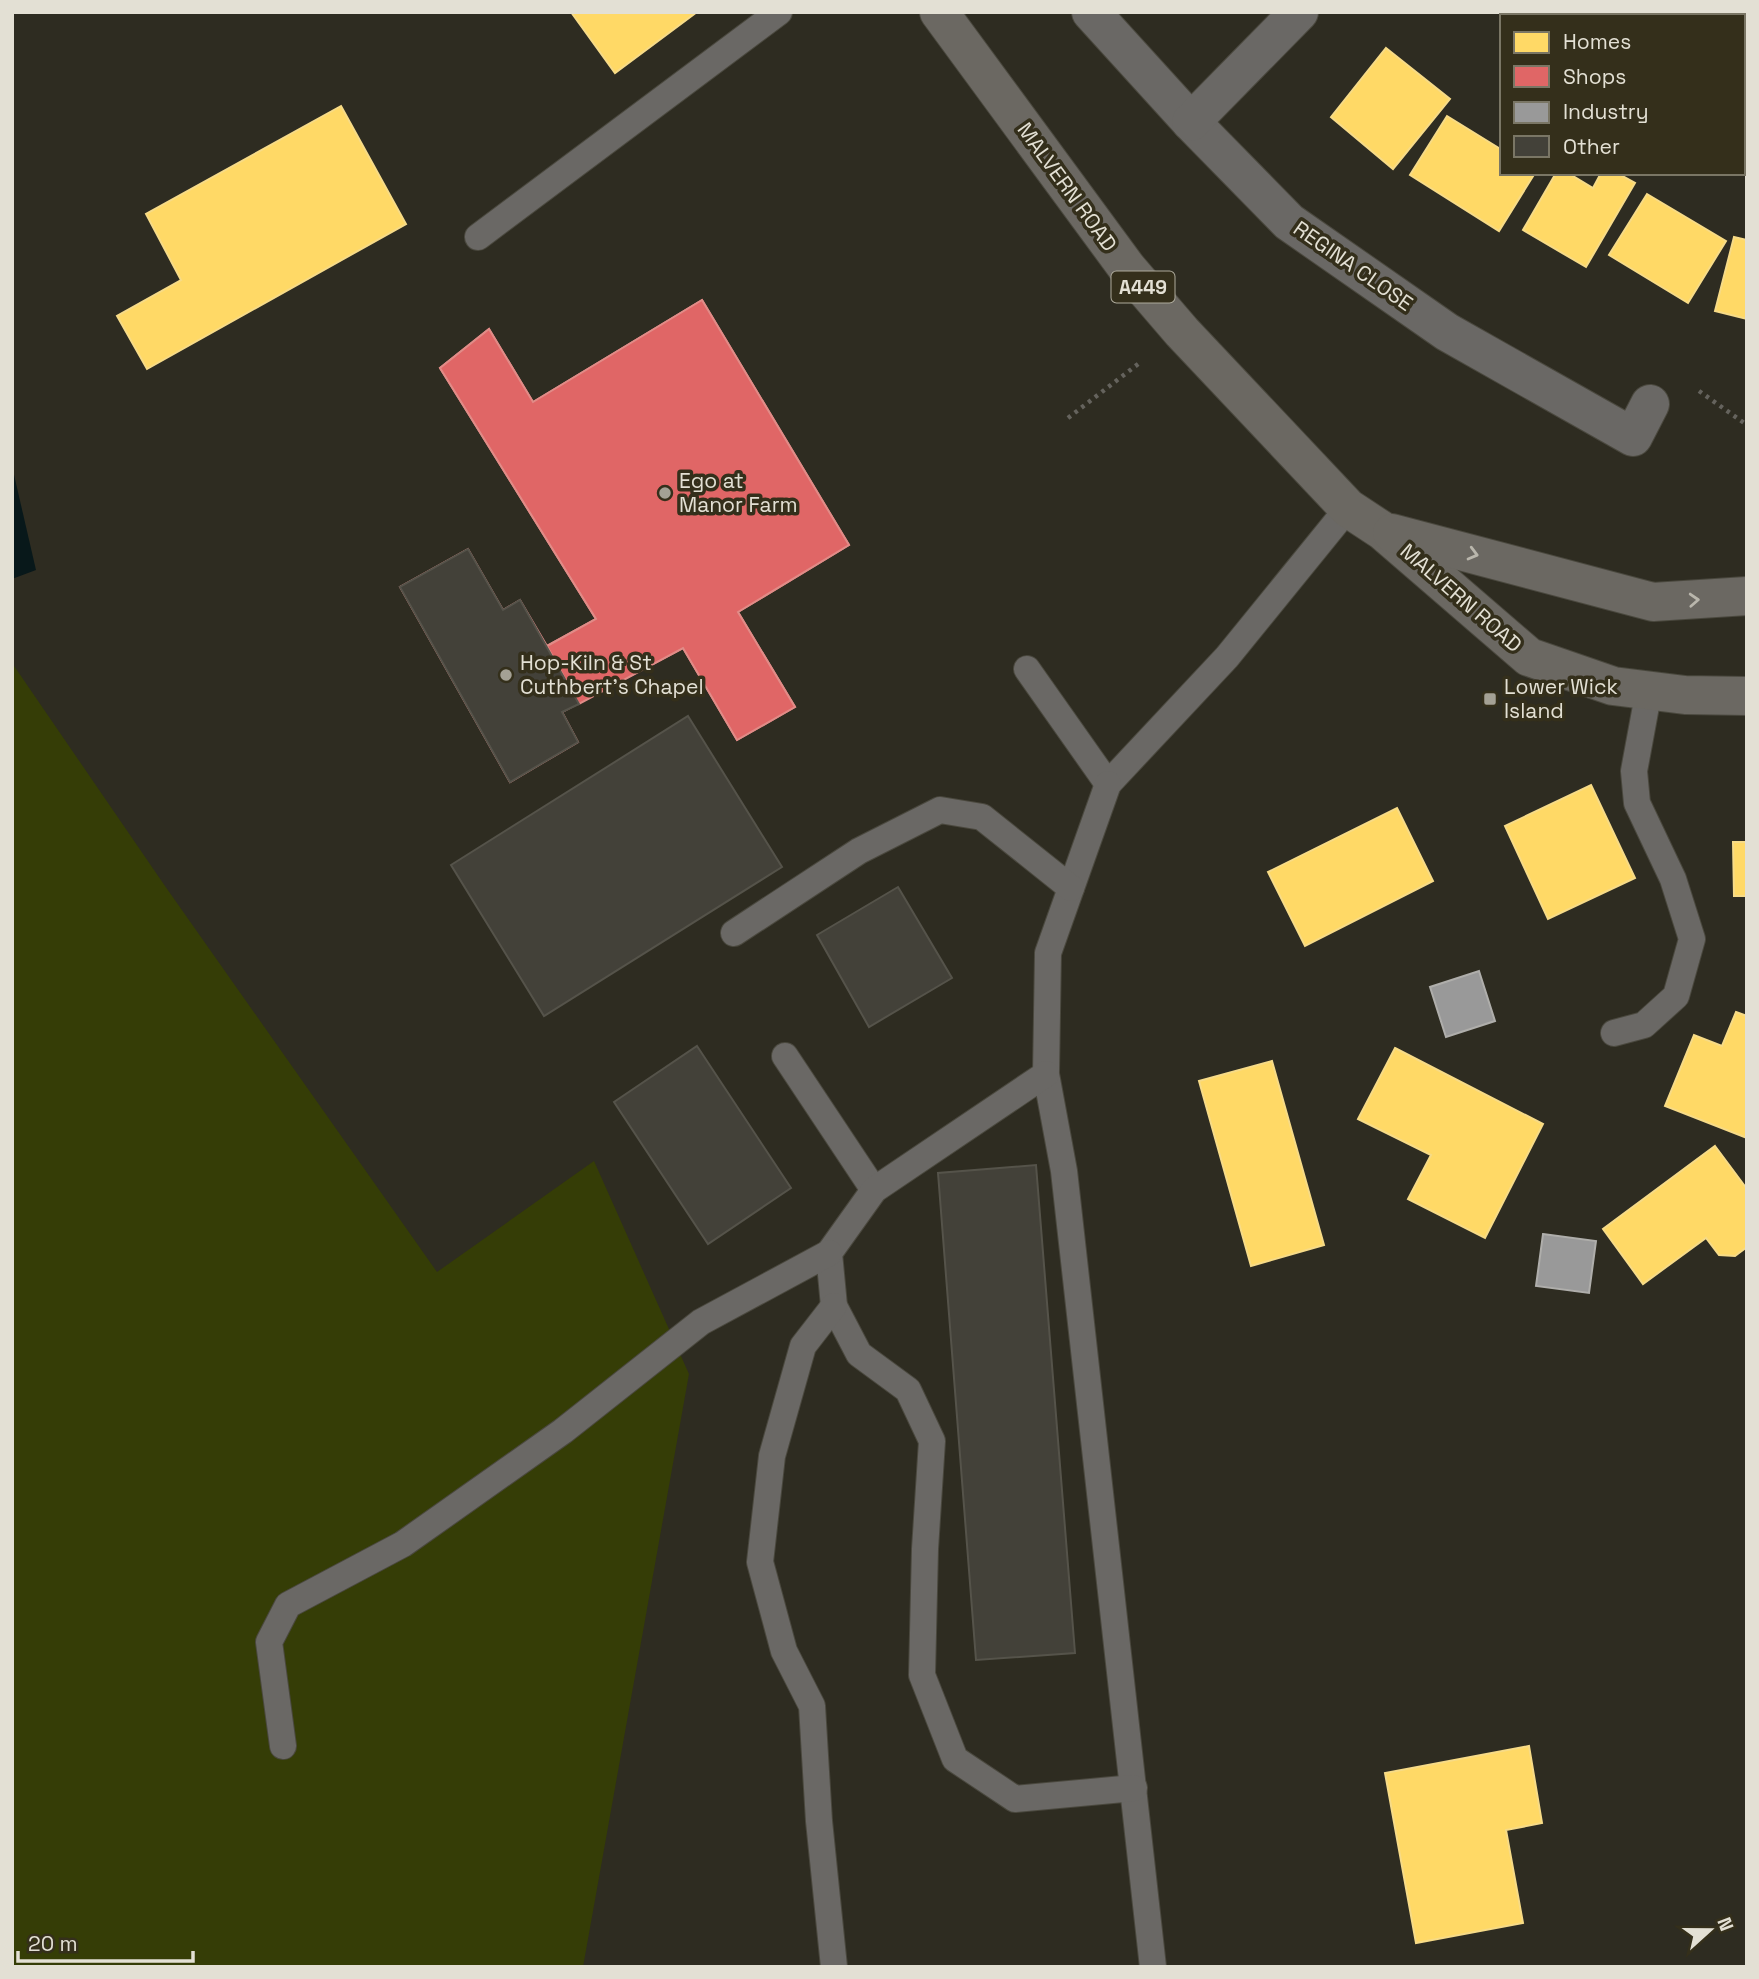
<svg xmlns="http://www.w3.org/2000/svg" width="1759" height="1979" viewBox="0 0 1759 1979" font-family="'Space Grotesk',sans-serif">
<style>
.green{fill:#353d06}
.water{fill:#08181a}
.homes{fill:#ffd966;stroke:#f7db87;stroke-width:2}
.shops{fill:#e06666;stroke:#e18b87;stroke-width:2}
.industry{fill:#999;stroke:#afaeab;stroke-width:2}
.building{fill:#434139;stroke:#55534a;stroke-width:2}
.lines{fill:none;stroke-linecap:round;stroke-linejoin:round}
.service-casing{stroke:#4a483e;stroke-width:28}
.minor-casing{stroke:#4a483e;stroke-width:40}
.primary-casing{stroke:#4a483e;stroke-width:40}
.path{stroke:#65635d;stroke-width:4.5;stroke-dasharray:3.5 5;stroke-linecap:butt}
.service{stroke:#6a6865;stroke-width:26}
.minor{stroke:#6a6865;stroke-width:38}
.primary{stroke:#6b6862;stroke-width:38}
.oneway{stroke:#b9b6ac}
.poi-dot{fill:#a4a195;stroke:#342f1b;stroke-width:2.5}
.labels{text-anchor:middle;stroke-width:7;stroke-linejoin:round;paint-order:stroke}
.shield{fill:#342f1b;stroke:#aeab9c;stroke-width:2}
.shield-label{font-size:19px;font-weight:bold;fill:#e3e0d4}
.street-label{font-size:21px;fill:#e3e0d4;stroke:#342f1b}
.poi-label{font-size:21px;fill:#e3e0d4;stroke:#342f1b;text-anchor:start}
</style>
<rect width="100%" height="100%" fill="#2e2c21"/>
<!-- green -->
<path class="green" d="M12,663L165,886L437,1272L594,1161L689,1374L583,1967H12Z"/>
<!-- water -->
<path class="water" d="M12,466L36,570L12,579Z"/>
<!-- homes -->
<g class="homes">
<path d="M571,12H697L615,73Z"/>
<path d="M1386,48L1450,99L1393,169L1331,117Z"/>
<path d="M341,106L406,224L147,369L117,316L181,280L146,214Z"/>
<path d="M1447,116L1502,150V173H1535L1499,231L1410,175Z"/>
<path d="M1556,173H1568L1593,188L1601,173H1617L1635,183L1586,267L1523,230Z"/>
<path d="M1647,194L1726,241L1688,303L1609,255Z"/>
<path d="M1734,237L1747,240V319L1715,311Z"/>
<path d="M1591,785L1635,878L1548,919L1505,826Z"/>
<path d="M1397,808L1433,881L1305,946L1268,872Z"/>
<path d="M1733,842H1747V896H1734Z"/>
<path d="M1736,1012L1747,1016V1138L1665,1106L1694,1035L1722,1046Z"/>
<path d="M1395,1048L1543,1124L1485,1238L1408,1199L1431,1155L1358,1119Z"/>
<path d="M1272,1061L1324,1245L1251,1266L1199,1081Z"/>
<path d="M1715,1146L1747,1189V1247L1735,1256L1719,1255L1706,1238L1643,1284L1603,1229Z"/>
<path d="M1529,1746L1542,1823L1506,1830L1523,1923L1416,1943L1385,1773Z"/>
</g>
<!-- shops -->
<g class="shops">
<path d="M702,300L849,545L738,612L795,707L737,740L683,648L562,712L578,742L510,782L400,587L468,549L503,610L520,600L547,646L596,619L440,368L489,329L533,402Z"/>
<path d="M702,300L849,545L738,612L795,707L737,740L683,648L579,704L547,646L596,619L440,368L489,329L533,402Z"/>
</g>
<!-- industry -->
<g class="industry">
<path d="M1479,971L1495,1021L1446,1037L1430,987Z"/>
<path d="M1543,1234L1596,1241L1589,1293L1536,1286Z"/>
</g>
<!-- building -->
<g class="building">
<path d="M468,549L503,610L520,600L579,704L562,712L578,742L510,782L400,587Z"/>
<path d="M688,716L782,867L544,1016L451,865Z"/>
<path d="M898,887L952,978L869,1027L817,935Z"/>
<path d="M697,1046L791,1188L708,1244L614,1102Z"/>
<path d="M1036,1165L1075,1653L976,1660L938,1173Z"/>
</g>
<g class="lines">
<defs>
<g id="service">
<path d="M478,237L779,12"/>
<path d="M1027,669L1108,784L1227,657L1348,508"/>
<path d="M1108,784L1048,953L1046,1074L1064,1171L1153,1967"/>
<path d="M734,933L859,851L940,810L982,817L1071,888"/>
<path d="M1614,1033L1644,1025L1676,996L1692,939L1673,879L1637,803L1634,771L1649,690"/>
<path d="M785,1056L874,1190"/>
<path d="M1046,1074L874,1190L829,1253L834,1306L859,1354L908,1390L932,1441L925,1549L922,1675L955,1759L1015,1799L1134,1788"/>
<path d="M834,1306L803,1346L772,1456L760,1562L784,1651L812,1706L819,1821L834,1967"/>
<path d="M283,1746L269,1642L288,1605L403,1544L563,1431L701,1322L829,1253"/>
</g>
<g id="minor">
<path d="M1091,12L1191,122L1289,222L1447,332L1633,437L1650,404"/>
<path d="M1191,122L1299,12"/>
</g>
<g id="primary">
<path d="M939,12L1127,268L1182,332L1348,508L1383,531L1529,657L1613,686L1685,695L1747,696"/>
<path d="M1392,533L1653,602L1747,596"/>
</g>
</defs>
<!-- service casing -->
<use href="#service" class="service-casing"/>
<!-- minor casing -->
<use href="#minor" class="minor-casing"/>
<!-- primary casing -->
<use href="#primary" class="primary-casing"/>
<!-- path -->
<g class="path">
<path d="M1699,391L1747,425"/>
<path d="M1068,418L1142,361"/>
</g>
<!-- service -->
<use href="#service" class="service"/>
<!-- minor -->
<use href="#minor" class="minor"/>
<!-- primary -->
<use href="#primary" class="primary"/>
</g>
<!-- one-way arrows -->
<defs><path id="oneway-chevron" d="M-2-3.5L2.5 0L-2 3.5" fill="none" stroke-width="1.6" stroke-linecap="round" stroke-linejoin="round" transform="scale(1.75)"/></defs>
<g class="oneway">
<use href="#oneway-chevron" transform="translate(1473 554) rotate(15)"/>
<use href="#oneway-chevron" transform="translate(1694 600) rotate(-3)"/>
</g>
<!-- markers -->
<g class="poi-dot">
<circle cx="665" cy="493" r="7"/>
<circle cx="506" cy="675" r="7"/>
<rect x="1483" y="692" width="14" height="14" rx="3.5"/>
</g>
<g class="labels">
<!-- shield labels -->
<rect class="shield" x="1111.5" y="271.5" width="63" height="31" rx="5"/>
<g class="shield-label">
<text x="1143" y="294">A449</text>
</g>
<!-- street labels -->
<g class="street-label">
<text transform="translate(1067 187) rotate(54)" y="7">MALVERN ROAD</text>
<text transform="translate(1353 266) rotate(35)" y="7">REGINA CLOSE</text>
<text transform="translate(1461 598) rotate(41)" y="7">MALVERN ROAD</text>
</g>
<!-- poi labels -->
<g class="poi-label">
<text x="679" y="488">Ego at<tspan x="679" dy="24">Manor Farm</tspan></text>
<text x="520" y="670">Hop-Kiln &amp; St<tspan x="520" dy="24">Cuthbert's Chapel</tspan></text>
<text x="1504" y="694">Lower Wick<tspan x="1504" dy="24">Island</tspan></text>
</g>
</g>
<!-- border -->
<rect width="1759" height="1979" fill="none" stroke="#e3e0d4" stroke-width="28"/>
<!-- legend -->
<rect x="1500" y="14" width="245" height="161" fill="#342f1b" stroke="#7a7665" stroke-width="2"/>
<rect x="1514" y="32" width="35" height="21" fill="#ffd966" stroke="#7a7665" stroke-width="2"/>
<text x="1563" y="49" font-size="21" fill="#e3e0d4">Homes</text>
<rect x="1514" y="66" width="35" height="21" fill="#e06666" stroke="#7a7665" stroke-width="2"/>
<text x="1563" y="84" font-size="21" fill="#e3e0d4">Shops</text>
<rect x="1514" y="102" width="35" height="21" fill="#999999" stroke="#7a7665" stroke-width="2"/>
<text x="1563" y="119" font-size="21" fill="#e3e0d4">Industry</text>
<rect x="1514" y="136" width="35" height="21" fill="#434139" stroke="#7a7665" stroke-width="2"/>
<text x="1563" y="154" font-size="21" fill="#e3e0d4">Other</text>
<!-- north arrow -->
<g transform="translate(1710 1930) rotate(69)" stroke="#342f1b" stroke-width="5" paint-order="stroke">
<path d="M0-5L12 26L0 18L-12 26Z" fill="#e3e0d4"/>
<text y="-10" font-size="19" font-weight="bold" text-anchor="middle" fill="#e3e0d4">N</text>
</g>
<!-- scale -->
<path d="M18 1951v10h175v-10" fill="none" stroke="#e3e0d4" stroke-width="3.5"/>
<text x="28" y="1951" font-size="21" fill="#e3e0d4" stroke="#342f1b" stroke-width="5" paint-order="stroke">20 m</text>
</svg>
